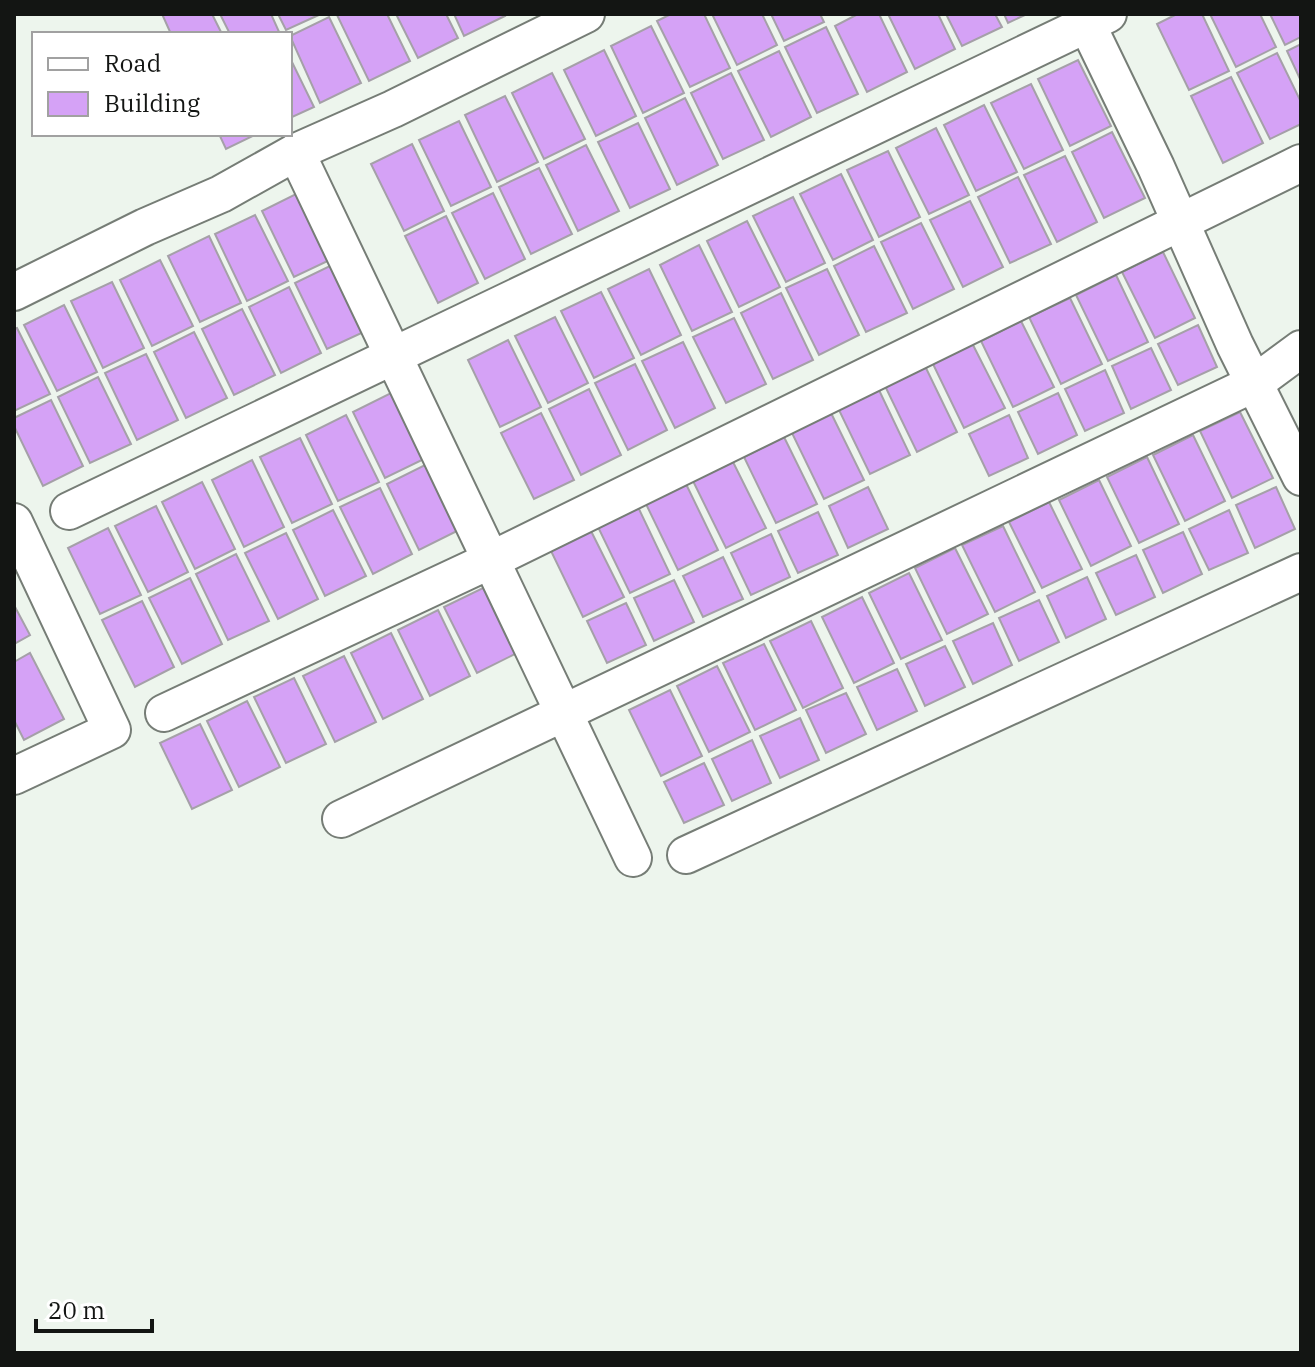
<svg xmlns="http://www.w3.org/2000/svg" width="1315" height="1367" viewBox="0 0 1315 1367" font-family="'IBM Plex Serif',serif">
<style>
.building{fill:#d5a2f6;stroke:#a5a0a8;stroke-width:2}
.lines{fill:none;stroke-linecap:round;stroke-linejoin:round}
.street-casing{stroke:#767d76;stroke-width:40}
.street{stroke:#fff;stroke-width:36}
</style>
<rect width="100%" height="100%" fill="#edf5ed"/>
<!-- building -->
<g class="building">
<path d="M162,14H212L222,34H171Z"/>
<path d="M220,14H271L280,34H230Z"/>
<path d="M278,14H321L286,30Z"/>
<path d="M387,14L410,61L369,81L337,15Z"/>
<path d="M396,14H446L458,38L418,58Z"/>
<path d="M454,14H504L505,16L464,36Z"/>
<path d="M671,14H704L730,68L690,87L657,21Z"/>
<path d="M712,14H762L777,45L737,65Z"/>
<path d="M771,14H820L824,22L784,41Z"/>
<path d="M858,14H879L907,72L867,92L835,26Z"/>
<path d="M888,14H938L955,49L915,69Z"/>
<path d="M946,14H995L1002,27L962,46Z"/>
<path d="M1004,14H1027L1008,23Z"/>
<path d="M1177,14H1202L1229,71L1189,90L1157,24Z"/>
<path d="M1210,14H1260L1276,47L1236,67Z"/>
<path d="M1270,14H1301V37L1285,45Z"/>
<path d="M329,17L361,83L320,103L290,36Z"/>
<path d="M651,26L684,93L643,113L611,46Z"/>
<path d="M826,27L858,94L817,113L785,47Z"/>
<path d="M1301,44V81L1287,51Z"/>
<path d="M604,50L636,116L596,136L564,70Z"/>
<path d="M779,51L811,117L771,137L738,71Z"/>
<path d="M1277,53L1301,102V124L1270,139L1237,73Z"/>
<path d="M290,58L314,107L290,118Z"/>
<path d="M1078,60L1111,126L1070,146L1038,79Z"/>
<path d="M552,73L585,139L544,159L512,93Z"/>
<path d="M731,73L764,140L723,159L691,93Z"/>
<path d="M1231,77L1263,143L1223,163L1191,96Z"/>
<path d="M1031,84L1063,150L1024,169L991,103Z"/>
<path d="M505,96L538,162L497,182L465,115Z"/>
<path d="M685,98L718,165L677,185L645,118Z"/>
<path d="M984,105L1017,172L976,191L944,125Z"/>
<path d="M459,121L491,187L451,206L419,140Z"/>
<path d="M638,123L670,189L630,208L598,142Z"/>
<path d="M936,128L969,195L929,214L896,148Z"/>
<path d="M1112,132L1145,198L1104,218L1072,152Z"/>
<path d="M219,134H257L226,149Z"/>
<path d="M412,144L444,211L404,231L371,164Z"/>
<path d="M586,145L619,211L578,231L546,165Z"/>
<path d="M888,151L920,217L879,237L847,170Z"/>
<path d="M1065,156L1097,222L1057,242L1024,175Z"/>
<path d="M539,168L572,234L531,254L499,187Z"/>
<path d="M841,174L873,240L833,260L800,194Z"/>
<path d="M1018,177L1051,244L1010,263L978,197Z"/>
<path d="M302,191L334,258L294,277L262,211Z"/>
<path d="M493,193L525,259L485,279L452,213Z"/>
<path d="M793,197L825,263L786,282L753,216Z"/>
<path d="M970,201L1003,267L963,287L930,220Z"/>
<path d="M255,215L288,281L247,301L215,234Z"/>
<path d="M446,216L478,283L438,303L405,236Z"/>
<path d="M747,221L780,287L739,307L707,241Z"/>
<path d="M921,223L954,289L913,309L881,242Z"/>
<path d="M209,236L241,303L200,322L168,256Z"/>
<path d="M699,245L732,312L692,331L660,265Z"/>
<path d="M874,246L907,313L866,332L834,266Z"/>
<path d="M1163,252L1195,318L1155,338L1122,272Z"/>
<path d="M160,260L193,326L152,346L120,280Z"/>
<path d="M336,263L368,330L327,349L295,283Z"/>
<path d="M649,269L681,335L641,355L608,289Z"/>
<path d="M827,269L859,335L819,355L786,288Z"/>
<path d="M1116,275L1148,342L1108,361L1076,295Z"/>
<path d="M112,282L144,348L103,368L71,301Z"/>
<path d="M289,287L321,353L281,373L249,307Z"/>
<path d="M601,292L634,358L594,378L561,311Z"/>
<path d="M781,293L813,360L773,379L741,313Z"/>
<path d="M1070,298L1102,364L1061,384L1029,317Z"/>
<path d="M64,305L97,372L57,391L24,325Z"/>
<path d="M242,309L275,375L234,395L202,329Z"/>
<path d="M555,317L588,383L548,403L515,336Z"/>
<path d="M734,318L766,384L726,403L693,337Z"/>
<path d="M1021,321L1054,387L1013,407L981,341Z"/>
<path d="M1198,325L1217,367L1178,385L1158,344Z"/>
<path d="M17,328L50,394L14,411V329Z"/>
<path d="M194,332L227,398L186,418L154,352Z"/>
<path d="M508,340L541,407L500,427L468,360Z"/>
<path d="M683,342L715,408L675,428L642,361Z"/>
<path d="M972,343L1005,408L964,428L932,362Z"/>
<path d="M1151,348L1171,390L1131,409L1112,366Z"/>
<path d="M146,354L178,420L137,440L105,373Z"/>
<path d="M635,364L667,430L628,450L595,383Z"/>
<path d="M925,366L957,432L917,452L885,386Z"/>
<path d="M1105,370L1124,413L1085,431L1065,389Z"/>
<path d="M98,377L131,444L90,463L58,397Z"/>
<path d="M878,388L910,455L870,474L838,408Z"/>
<path d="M589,389L621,455L581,475L549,409Z"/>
<path d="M393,392L426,458L385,478L353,412Z"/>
<path d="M1058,393L1077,435L1038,454L1018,412Z"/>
<path d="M51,400L83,466L43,486L14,426V418Z"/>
<path d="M1240,412L1273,478L1232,498L1200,431Z"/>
<path d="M541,413L574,480L534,499L501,433Z"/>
<path d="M831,413L864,480L824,499L792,433Z"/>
<path d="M346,415L379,482L338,501L306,435Z"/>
<path d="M1009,415L1028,458L989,476L969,434Z"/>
<path d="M1193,435L1225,501L1185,521L1153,455Z"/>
<path d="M784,437L817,504L776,523L744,457Z"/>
<path d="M300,438L332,504L292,523L260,457Z"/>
<path d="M1147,457L1179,524L1139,543L1107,477Z"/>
<path d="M252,460L284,527L244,547L212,480Z"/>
<path d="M733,462L766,528L726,548L693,481Z"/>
<path d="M427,464L459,530L419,550L387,484Z"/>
<path d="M1099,480L1131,546L1091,566L1059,500Z"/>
<path d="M202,482L235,549L195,569L162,502Z"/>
<path d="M686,484L718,550L678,570L646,504Z"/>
<path d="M868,487L888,529L848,548L829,506Z"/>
<path d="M1276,487L1295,529L1255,548L1236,505Z"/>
<path d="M380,488L412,554L373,574L340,507Z"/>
<path d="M1049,502L1082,569L1042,588L1009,522Z"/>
<path d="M156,506L188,572L148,592L115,526Z"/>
<path d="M638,507L670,574L630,593L598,527Z"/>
<path d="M333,510L366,576L325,596L293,530Z"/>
<path d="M1229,510L1248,553L1209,570L1189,529Z"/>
<path d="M818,512L838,555L798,573L778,531Z"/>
<path d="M1003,526L1035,592L995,612L962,545Z"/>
<path d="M108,528L141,595L100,614L68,548Z"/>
<path d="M591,531L624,597L583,617L551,551Z"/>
<path d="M1183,532L1202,574L1163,593L1143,550Z"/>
<path d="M286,533L318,599L278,619L245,553Z"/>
<path d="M771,534L790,577L751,595L731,553Z"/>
<path d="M955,548L988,614L947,634L915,568Z"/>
<path d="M236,554L269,621L228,640L196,574Z"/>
<path d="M1136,555L1155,597L1116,615L1096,573Z"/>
<path d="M723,557L743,599L703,617L683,576Z"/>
<path d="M909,573L942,640L901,659L869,593Z"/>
<path d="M1087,577L1106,619L1066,638L1047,596Z"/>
<path d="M190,578L222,644L182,664L149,598Z"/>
<path d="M674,580L694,622L654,641L634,598Z"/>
<path d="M485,587L517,653L477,673L444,607Z"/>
<path d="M862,597L894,663L854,683L822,617Z"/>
<path d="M1039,600L1059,642L1019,661L999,618Z"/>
<path d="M142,601L174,667L135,687L102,620Z"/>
<path d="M626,603L646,645L607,663L587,621Z"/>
<path d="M14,605L30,635L14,644Z"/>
<path d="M438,610L470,676L430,696L398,630Z"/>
<path d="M811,621L843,688L803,708L770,641Z"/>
<path d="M993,623L1012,665L973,684L953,641Z"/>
<path d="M391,633L423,699L383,719L351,653Z"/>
<path d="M764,644L796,710L755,730L723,663Z"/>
<path d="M945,646L965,687L925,706L906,664Z"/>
<path d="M30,653L64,719L24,740L14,720V662Z"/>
<path d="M344,656L376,722L335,742L303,676Z"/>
<path d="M717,666L750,732L709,752L677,686Z"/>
<path d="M897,669L917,711L877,730L857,687Z"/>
<path d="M294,678L326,744L286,763L254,697Z"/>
<path d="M670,690L702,756L661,776L629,710Z"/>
<path d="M846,693L866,734L826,753L806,710Z"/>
<path d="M247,701L280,767L239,787L207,721Z"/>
<path d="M800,718L819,760L780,778L760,736Z"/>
<path d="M200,724L232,790L192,809L160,743Z"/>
<path d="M752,740L771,783L732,801L712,759Z"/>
<path d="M704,763L724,805L684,823L664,782Z"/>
</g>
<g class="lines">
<defs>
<g id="street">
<path d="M1082,14L1156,167L1235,345L1301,477"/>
<path d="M296,152L633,858"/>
<path d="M14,292L145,227L221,194L296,152L393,109L586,14"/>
<path d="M69,511L1108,14"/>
<path d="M14,522L112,730L14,776"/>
<path d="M164,713L491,560L1301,163"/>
<path d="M341,819L1255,383L1301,349"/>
<path d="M686,855L1301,572"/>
</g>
</defs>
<!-- street casing -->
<use href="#street" class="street-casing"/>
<!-- street -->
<use href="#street" class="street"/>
</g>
<!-- border -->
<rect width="1315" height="1367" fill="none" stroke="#131513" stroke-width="32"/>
<!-- legend -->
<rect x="32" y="32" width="260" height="104" fill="#ffffff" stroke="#a1a1a1" stroke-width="2"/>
<rect x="48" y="58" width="40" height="12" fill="#ffffff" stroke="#a1a1a1" stroke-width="2"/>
<text x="104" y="72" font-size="24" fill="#131513">Road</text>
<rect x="48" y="92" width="40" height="24" fill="#d5a2f6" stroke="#a1a1a1" stroke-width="2"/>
<text x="104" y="112" font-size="24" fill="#131513">Building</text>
<!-- scale -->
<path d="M36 1319v12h116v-12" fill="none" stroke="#131513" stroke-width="4"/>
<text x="48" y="1319" font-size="24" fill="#131513" stroke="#ffffff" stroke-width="6" paint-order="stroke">20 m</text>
</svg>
